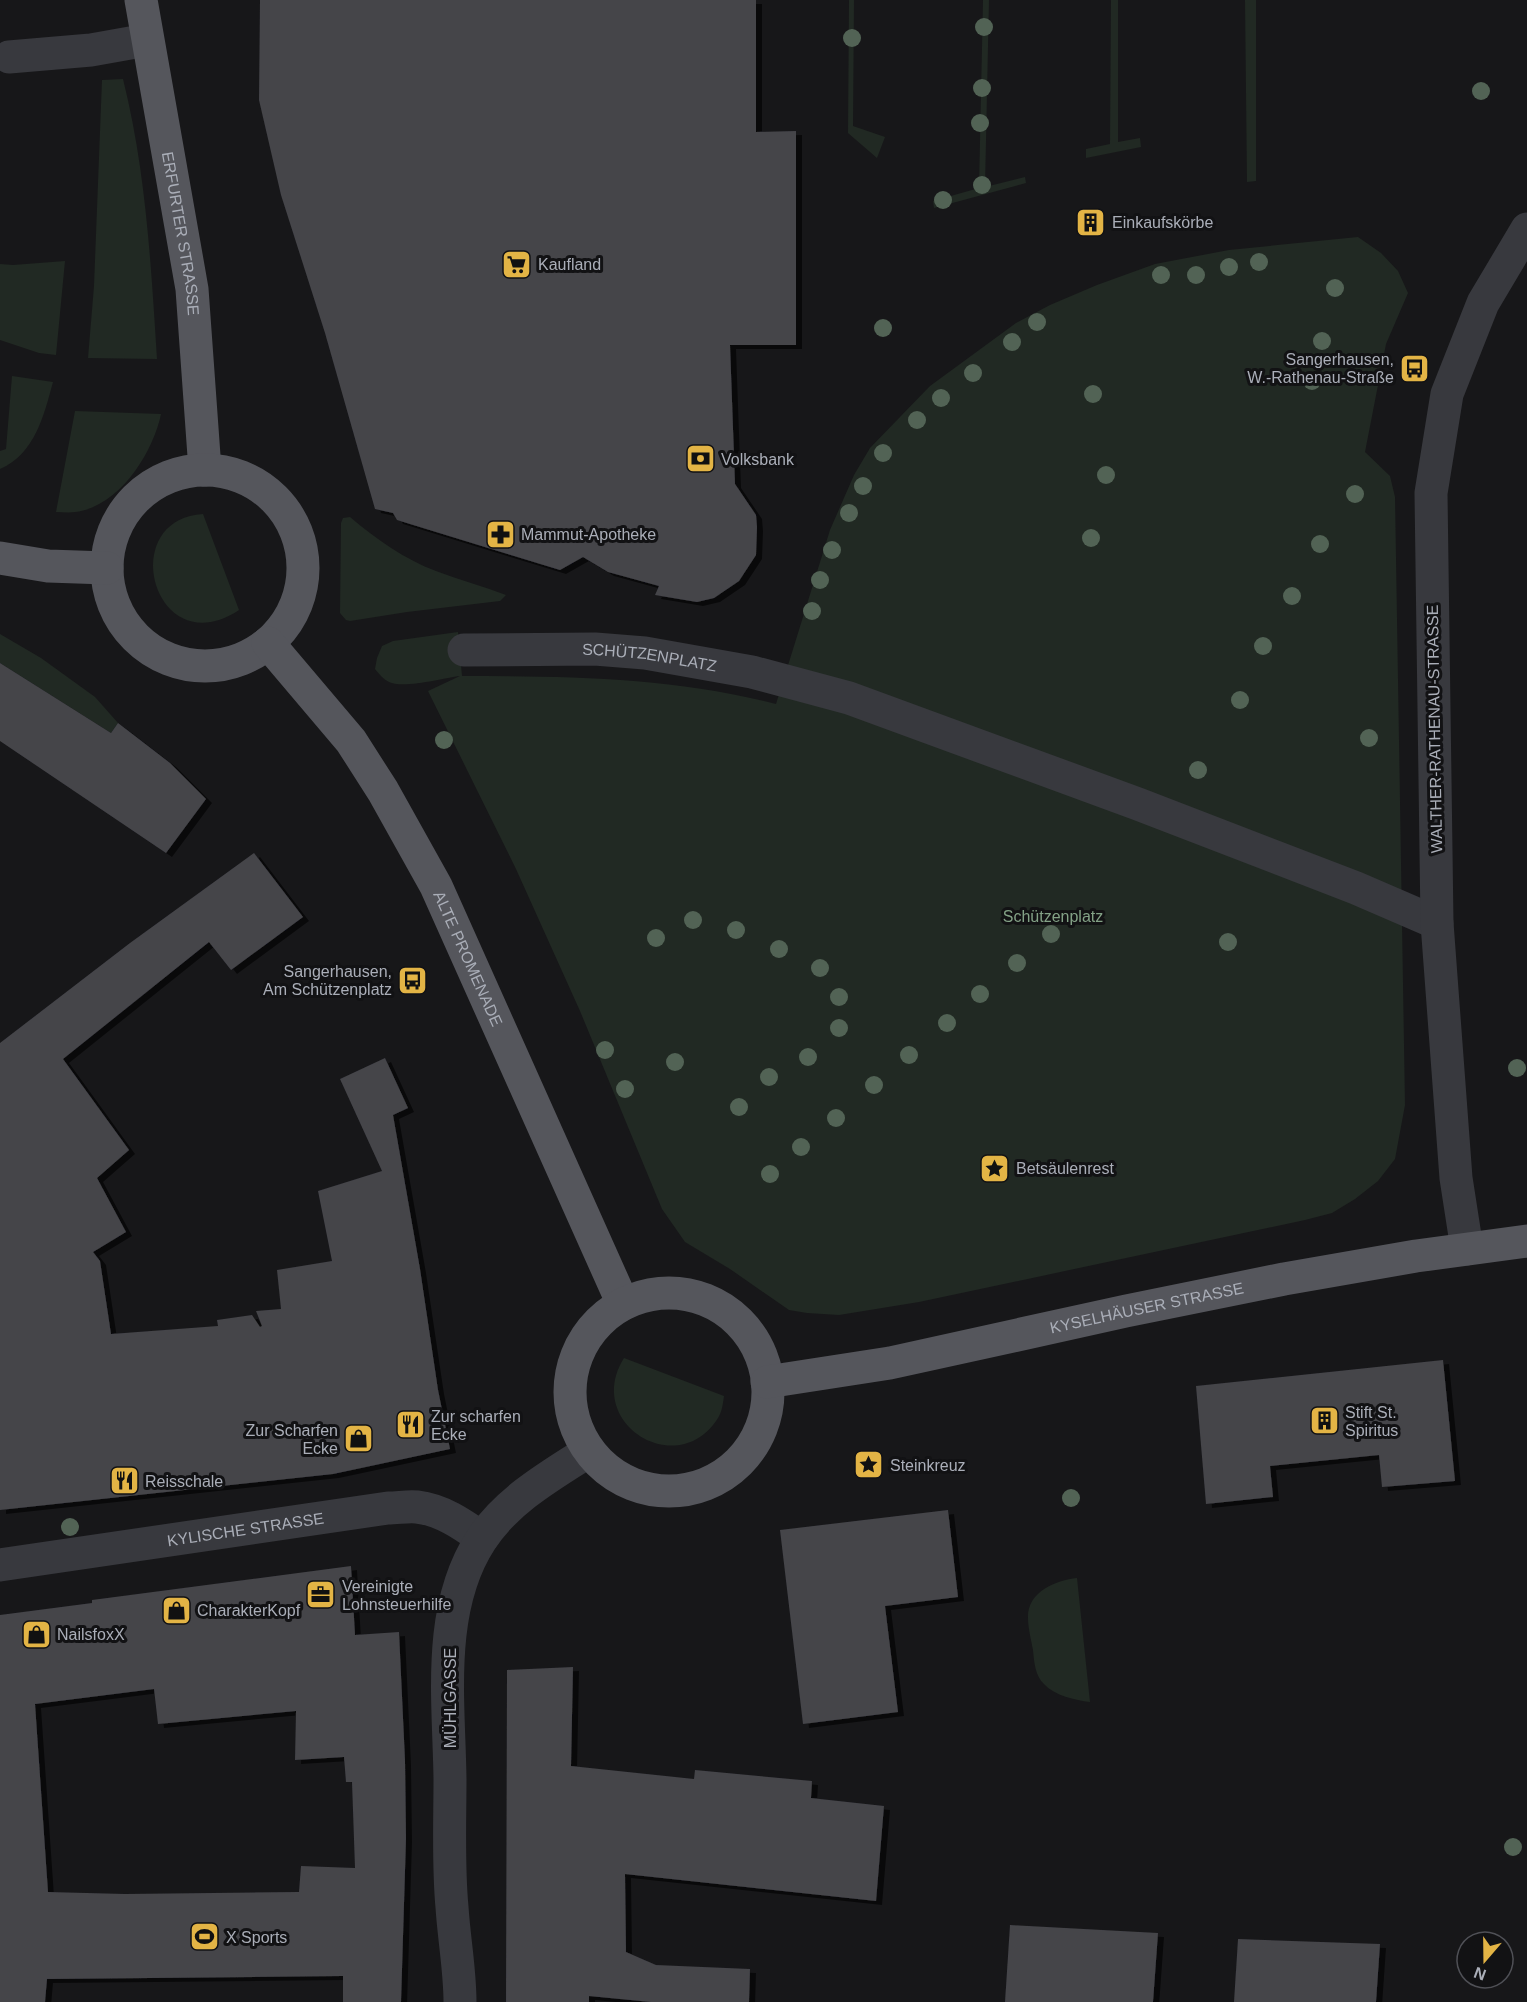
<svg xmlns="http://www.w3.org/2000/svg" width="1527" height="2002" viewBox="0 0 1527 2002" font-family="Helvetica,sans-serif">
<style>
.green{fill:#212923}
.building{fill:#444449;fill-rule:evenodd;filter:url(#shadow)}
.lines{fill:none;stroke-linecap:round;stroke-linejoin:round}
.minor{stroke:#38393e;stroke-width:33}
.major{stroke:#55565c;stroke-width:33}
.tree{fill:#526355}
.labels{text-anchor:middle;stroke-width:6;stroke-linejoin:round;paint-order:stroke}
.poi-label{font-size:16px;fill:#aaaeb8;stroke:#121214;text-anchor:start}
.street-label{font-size:16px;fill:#aaaeb8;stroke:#121214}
.park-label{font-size:16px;fill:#83a186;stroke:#121214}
</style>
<defs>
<filter id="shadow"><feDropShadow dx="6" dy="4" stdDeviation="0" flood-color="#0009"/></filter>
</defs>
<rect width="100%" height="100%" fill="#171719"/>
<!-- green -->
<g class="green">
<path d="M849,0H854L853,126L885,137L877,158L848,133Z"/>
<path d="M983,0H989L985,187L1025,177L1026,183L934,208L933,201L979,188Z"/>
<path d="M1111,0H1118V142L1140,138L1141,147L1086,158V149L1110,144Z"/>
<path d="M1245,0H1256V181L1247,182Z"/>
<path d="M123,79C146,171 151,265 157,359L88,358L94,286L102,80Z"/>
<path d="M1358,237L1381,253L1398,271L1408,293L1386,344L1365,452L1390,476L1395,497L1405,1105L1395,1159L1378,1181L1355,1199L1332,1213L1305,1220L919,1302L839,1315L807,1313L789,1310L730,1269L685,1242L662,1209L580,1011L516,869L428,691L460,676C444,678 403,689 389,682C383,679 379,674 375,669L377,658L382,646L393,641L458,632L462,676C568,676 673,677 776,704L830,530L854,475L870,448L930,386L1016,323L1050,305L1097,285L1155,264L1229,250Z"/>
<path d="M65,261L56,355L39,353L0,340V264L13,265Z"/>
<path d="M12,376L53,382C44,415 35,454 0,469V451L6,449Z"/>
<path d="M75,411L161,414C153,453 119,507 75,512C69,513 62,512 56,512Z"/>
<path d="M203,514L239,610C155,666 114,520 203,514Z"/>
<path d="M350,517C376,539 404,559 436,571C459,580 483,586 506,595L500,601L407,612L350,621L346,620L340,613L341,523L343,518Z"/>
<path d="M0,634L41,658L95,697L118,723L111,733L0,663Z"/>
<path d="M624,1358L724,1396C723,1403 722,1412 718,1418C678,1482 583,1423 624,1358Z"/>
<path d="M1077,1578L1090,1702C1075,1700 1055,1696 1044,1684C1035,1676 1034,1661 1033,1650C1031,1639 1028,1628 1028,1618C1027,1592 1056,1580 1077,1578Z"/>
</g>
<!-- building -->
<g class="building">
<path d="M260,0H756V132L796,131V345H730L735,484L756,515L757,527L756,555L739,581L714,598L697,602L655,595L659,586L608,572L583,557L560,570L397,520L393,513L375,509L325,333L281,195L259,100Z"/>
<path d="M0,663L111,733L118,723L170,763L206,799L166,853L0,741Z"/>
<path d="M254,853L303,917L231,970L209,942L63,1059L129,1150L97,1178L126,1232L93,1252L100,1261L111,1334L218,1326L217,1320L252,1315L260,1327L262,1326L256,1311L281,1309L277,1270L332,1261L318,1191L382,1171L340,1079L385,1058L408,1108L393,1115L420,1269L438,1390L450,1449L333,1474L0,1510V1043L130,943Z"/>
<path d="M1443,1360L1455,1481L1382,1487L1379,1455L1270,1466L1273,1497L1206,1504L1196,1386Z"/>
<path d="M948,1510L958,1597L885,1606L898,1712L803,1724L780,1530Z"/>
<path d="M351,1566L355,1635L399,1632L405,1761L406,1838L401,2002H343V1976L47,1979L45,2002H0V1615L92,1603V1600ZM154,1689L158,1724L296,1711L295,1760L344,1757L346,1782H352L355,1868L301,1866L299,1892L125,1894L48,1892L35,1704Z"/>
<path d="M573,1667L571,1766L694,1779L695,1770L812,1781L811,1798L884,1806L876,1901L625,1874L626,1952L656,1965L750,1969L749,2002H651L589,1996V2002H506L507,1670Z"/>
<path d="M1010,1925L1158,1933L1153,2002H1005Z"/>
<path d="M1238,1939L1380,1944L1376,2002H1234Z"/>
</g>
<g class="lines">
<!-- minor -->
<g class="minor">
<path d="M9,57L91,50L147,40"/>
<path id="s1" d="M464,650L595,649L645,653L752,672L849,698L1138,804L1356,888L1437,923"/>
<path d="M1467,1249L1456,1178L1437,923L1431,493L1447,394L1483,303L1527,229"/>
<path id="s2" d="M0,1565L388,1508C398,1508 408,1506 417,1507C442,1510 462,1524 482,1538"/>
<path d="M460,2002C460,1970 454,1939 452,1907C448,1865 450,1822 450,1779C449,1701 436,1609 481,1540C506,1501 551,1475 589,1451"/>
</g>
<!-- major -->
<g class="major">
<path id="s3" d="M141,0L192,289L205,470"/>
<circle cx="205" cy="568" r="98"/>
<path d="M0,558L48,566L107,568"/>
<path id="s4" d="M268,643L351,741L383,791L436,886L623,1304"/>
<circle cx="669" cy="1392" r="99"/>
<path id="s5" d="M767,1382L890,1363L1126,1311L1284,1279L1416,1256L1527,1241"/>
</g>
</g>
<!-- trees -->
<g class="tree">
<circle cx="984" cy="27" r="9"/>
<circle cx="852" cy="38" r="9"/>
<circle cx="982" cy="88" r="9"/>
<circle cx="1481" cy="91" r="9"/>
<circle cx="980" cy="123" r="9"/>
<circle cx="982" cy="185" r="9"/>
<circle cx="943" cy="200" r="9"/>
<circle cx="1259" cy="262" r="9"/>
<circle cx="1229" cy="267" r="9"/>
<circle cx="1161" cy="275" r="9"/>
<circle cx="1196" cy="275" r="9"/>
<circle cx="1335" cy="288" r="9"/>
<circle cx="1037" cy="322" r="9"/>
<circle cx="883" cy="328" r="9"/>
<circle cx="1322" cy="341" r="9"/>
<circle cx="1012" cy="342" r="9"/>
<circle cx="973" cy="373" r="9"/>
<circle cx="1312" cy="381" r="9"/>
<circle cx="1093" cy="394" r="9"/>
<circle cx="941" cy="398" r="9"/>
<circle cx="917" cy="420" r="9"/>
<circle cx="883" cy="453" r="9"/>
<circle cx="1106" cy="475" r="9"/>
<circle cx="863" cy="486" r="9"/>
<circle cx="1355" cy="494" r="9"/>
<circle cx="849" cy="513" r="9"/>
<circle cx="1091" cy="538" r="9"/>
<circle cx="1320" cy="544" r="9"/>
<circle cx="832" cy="550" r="9"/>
<circle cx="820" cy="580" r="9"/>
<circle cx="1292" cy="596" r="9"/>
<circle cx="812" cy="611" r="9"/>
<circle cx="1263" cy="646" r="9"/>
<circle cx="1240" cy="700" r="9"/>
<circle cx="1369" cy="738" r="9"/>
<circle cx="444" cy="740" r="9"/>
<circle cx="1198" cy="770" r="9"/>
<circle cx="693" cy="920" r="9"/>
<circle cx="736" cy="930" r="9"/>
<circle cx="1051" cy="934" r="9"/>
<circle cx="656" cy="938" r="9"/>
<circle cx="1228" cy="942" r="9"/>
<circle cx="779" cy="949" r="9"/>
<circle cx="1017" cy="963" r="9"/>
<circle cx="820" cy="968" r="9"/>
<circle cx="980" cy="994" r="9"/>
<circle cx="839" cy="997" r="9"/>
<circle cx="947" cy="1023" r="9"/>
<circle cx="839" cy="1028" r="9"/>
<circle cx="605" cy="1050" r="9"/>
<circle cx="909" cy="1055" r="9"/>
<circle cx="808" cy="1057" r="9"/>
<circle cx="675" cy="1062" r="9"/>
<circle cx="1517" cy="1068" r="9"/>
<circle cx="769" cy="1077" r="9"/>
<circle cx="874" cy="1085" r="9"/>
<circle cx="625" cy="1089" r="9"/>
<circle cx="739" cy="1107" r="9"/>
<circle cx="836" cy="1118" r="9"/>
<circle cx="801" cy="1147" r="9"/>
<circle cx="770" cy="1174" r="9"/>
<circle cx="1071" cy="1498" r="9"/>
<circle cx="70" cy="1527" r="9"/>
<circle cx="1513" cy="1847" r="9"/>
</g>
<!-- icons -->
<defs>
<symbol id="building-square" viewBox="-11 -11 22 22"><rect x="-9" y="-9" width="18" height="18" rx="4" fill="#e3b445" stroke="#121214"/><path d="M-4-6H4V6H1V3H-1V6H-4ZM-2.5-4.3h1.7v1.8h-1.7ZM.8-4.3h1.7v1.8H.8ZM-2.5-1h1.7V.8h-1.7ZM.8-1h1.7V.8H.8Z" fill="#111"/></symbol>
<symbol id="supermarket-square" viewBox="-11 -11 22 22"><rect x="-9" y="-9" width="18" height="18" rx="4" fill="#e3b445" stroke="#121214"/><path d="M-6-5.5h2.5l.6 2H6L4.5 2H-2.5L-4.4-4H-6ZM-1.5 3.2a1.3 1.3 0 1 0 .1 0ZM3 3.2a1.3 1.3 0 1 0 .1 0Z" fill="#111"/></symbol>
<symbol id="bus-square" viewBox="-11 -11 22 22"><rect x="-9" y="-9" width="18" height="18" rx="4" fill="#e3b445" stroke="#121214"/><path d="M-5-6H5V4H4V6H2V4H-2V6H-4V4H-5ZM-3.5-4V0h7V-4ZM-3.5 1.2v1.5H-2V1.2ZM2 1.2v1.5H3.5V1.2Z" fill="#111"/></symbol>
<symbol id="bank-square" viewBox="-11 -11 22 22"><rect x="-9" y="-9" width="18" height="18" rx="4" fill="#e3b445" stroke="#121214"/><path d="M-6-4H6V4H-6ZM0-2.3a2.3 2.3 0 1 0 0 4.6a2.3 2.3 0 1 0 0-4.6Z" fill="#111"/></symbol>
<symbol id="pharmacy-square" viewBox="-11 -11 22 22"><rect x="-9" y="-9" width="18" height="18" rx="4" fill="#e3b445" stroke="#121214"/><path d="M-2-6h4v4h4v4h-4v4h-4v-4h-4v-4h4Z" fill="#111"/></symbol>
<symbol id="sight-square" viewBox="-11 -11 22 22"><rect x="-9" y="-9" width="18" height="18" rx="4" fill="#e3b445" stroke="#121214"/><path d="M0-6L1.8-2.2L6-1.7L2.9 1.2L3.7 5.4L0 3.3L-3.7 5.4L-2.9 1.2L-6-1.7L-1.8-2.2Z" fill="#111"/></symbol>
<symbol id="restaurant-square" viewBox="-11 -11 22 22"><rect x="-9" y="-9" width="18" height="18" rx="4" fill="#e3b445" stroke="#121214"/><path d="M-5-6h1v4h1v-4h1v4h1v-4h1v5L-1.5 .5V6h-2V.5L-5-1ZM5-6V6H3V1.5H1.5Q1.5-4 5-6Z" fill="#111"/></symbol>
<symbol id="shop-square" viewBox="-11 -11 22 22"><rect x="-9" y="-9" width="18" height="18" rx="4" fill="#e3b445" stroke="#121214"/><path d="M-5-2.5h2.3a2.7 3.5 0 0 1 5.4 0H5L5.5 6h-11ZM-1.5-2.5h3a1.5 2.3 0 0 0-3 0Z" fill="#111"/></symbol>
<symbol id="office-square" viewBox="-11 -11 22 22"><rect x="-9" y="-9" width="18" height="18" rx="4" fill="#e3b445" stroke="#121214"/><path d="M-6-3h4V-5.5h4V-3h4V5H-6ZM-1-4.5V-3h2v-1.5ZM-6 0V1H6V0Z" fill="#111"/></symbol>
<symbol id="stadium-square" viewBox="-11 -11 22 22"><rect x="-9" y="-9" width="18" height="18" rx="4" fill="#e3b445" stroke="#121214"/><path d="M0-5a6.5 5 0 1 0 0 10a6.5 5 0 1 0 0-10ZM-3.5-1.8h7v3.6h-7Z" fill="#111"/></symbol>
</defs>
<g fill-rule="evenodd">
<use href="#building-square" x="1074" y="206" width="33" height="33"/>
<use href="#supermarket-square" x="500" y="248" width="33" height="33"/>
<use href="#bus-square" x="1398" y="352" width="33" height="33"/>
<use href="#bank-square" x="684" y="442" width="33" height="33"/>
<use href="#pharmacy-square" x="484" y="518" width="33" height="33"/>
<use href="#bus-square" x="396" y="964" width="33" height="33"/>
<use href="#sight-square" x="978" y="1152" width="33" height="33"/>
<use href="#building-square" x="1308" y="1404" width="33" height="33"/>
<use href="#restaurant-square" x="394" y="1408" width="33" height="33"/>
<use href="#shop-square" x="342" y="1422" width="33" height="33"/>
<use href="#sight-square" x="852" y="1448" width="33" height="33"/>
<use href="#restaurant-square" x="108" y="1464" width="33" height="33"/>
<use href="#office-square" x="304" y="1578" width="33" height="33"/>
<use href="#shop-square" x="160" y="1594" width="33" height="33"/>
<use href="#shop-square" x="20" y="1618" width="33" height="33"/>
<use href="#stadium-square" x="188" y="1920" width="33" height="33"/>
</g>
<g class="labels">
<!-- poi labels -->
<g class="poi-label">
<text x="1112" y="228">Einkaufskörbe</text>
<text x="538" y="270">Kaufland</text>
<text x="1394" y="365" text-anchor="end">Sangerhausen,<tspan x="1394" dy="18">W.-Rathenau-Straße</tspan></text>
<text x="721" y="465">Volksbank</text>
<text x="521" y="540">Mammut-Apotheke</text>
<text x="392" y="977" text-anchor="end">Sangerhausen,<tspan x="392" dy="18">Am Schützenplatz</tspan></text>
<text x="1016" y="1174">Betsäulenrest</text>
<text x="1345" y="1418">Stift St.<tspan x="1345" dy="18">Spiritus</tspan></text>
<text x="431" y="1422">Zur scharfen<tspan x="431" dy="18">Ecke</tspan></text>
<text x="338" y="1436" text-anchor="end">Zur Scharfen<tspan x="338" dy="18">Ecke</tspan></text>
<text x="890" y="1471">Steinkreuz</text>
<text x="145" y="1487">Reisschale</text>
<text x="342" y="1592">Vereinigte<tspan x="342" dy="18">Lohnsteuerhilfe</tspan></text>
<text x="197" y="1616">CharakterKopf</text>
<text x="57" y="1640">NailsfoxX</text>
<text x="226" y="1943">X Sports</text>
</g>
<!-- street labels -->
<g class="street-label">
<text dy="6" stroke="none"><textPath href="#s3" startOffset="237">ERFURTER STRASSE</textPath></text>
<text dy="6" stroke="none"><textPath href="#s1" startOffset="186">SCHÜTZENPLATZ</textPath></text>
<text transform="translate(1434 729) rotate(-91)" y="6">WALTHER-RATHENAU-STRASSE</text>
<text dy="6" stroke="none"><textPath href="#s4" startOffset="376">ALTE PROMENADE</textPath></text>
<text dy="6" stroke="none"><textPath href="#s5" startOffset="387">KYSELHÄUSER STRASSE</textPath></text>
<text dy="6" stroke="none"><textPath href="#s2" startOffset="248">KYLISCHE STRASSE</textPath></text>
<text transform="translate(450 1698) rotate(-90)" y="6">MÜHLGASSE</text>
</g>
<!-- park labels -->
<g class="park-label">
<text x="1053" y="922">Schützenplatz</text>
</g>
</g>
<!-- north arrow -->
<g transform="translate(1485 1960) rotate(200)"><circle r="28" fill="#121214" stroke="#4f5056" stroke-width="1.5"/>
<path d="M0-4.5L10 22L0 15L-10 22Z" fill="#e3b445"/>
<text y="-9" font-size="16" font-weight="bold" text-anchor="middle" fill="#aaaeb8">N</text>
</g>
</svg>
